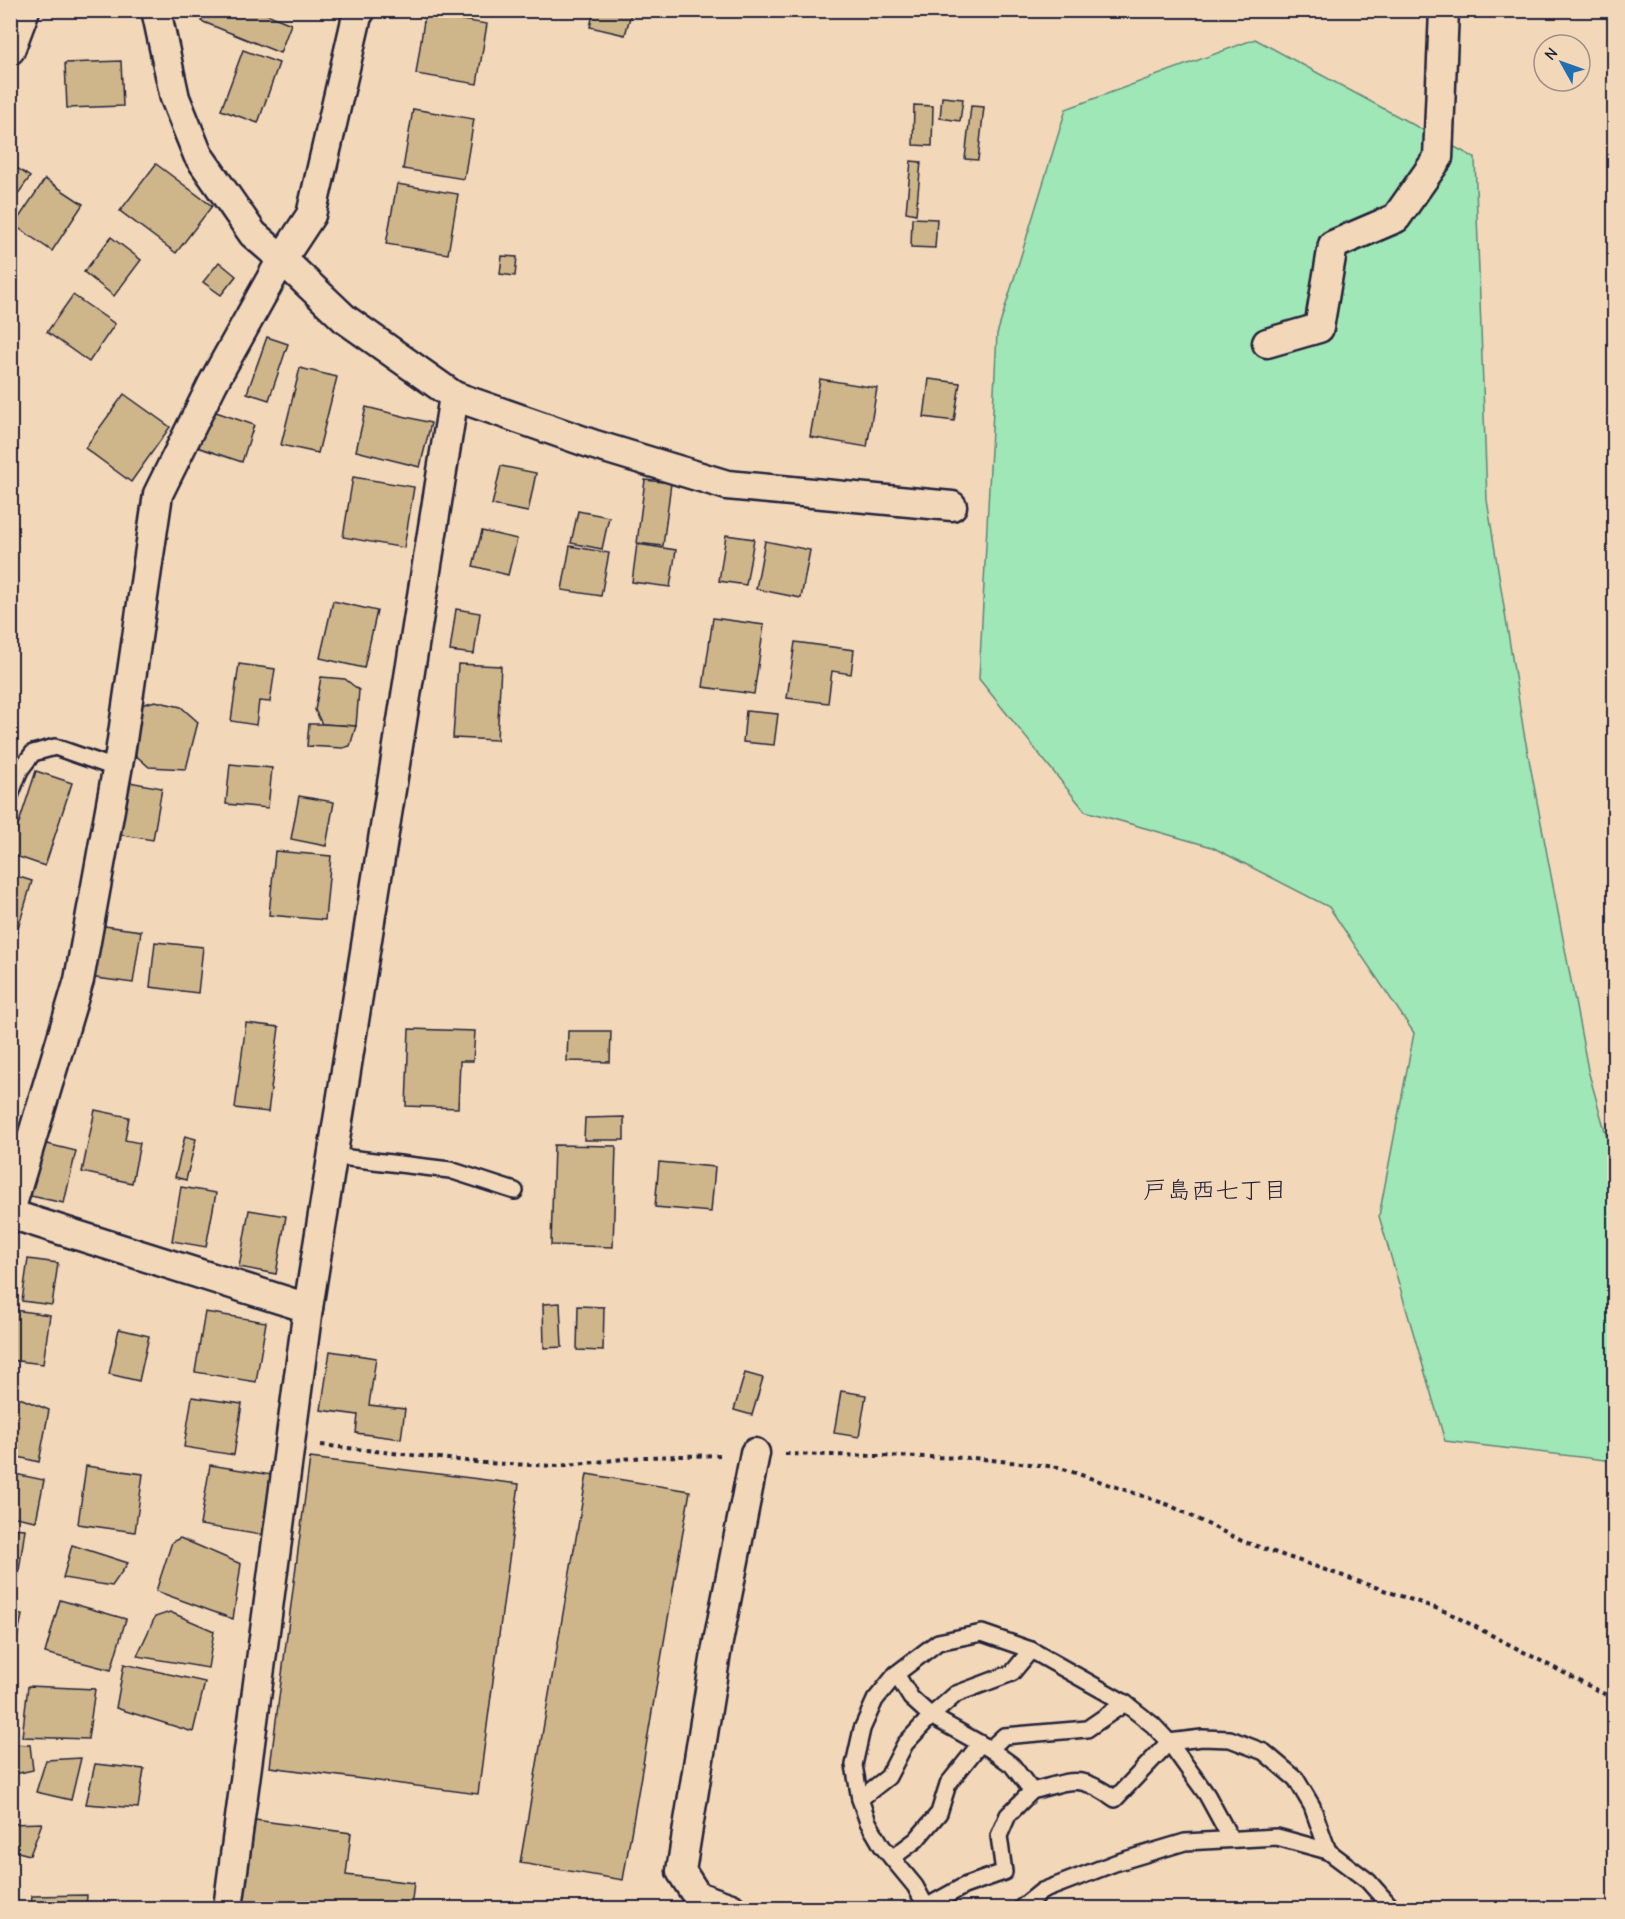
<svg xmlns="http://www.w3.org/2000/svg" width="1625" height="1919" viewBox="0 0 1625 1919" font-family="'Comic Neue','Klee One',sans-serif">
<style>
.green{fill:#9fe7b6;stroke:#608478;stroke-width:1.5}
.building{fill:#ceb68a;stroke:#22223b;stroke-width:1.5}
.lines{fill:none;stroke-linecap:round;stroke-linejoin:round}
.service-casing{stroke:#22223b;stroke-width:20}
.minor-casing{stroke:#22223b;stroke-width:33}
.path{stroke:#22223b;stroke-width:4;stroke-dasharray:4.5 4.5;stroke-linecap:butt}
.service{stroke:#f2d8b9;stroke-width:15}
.minor{stroke:#f2d8b9;stroke-width:28}
.labels{text-anchor:middle;stroke-width:4.5;stroke-linejoin:round;paint-order:stroke}
.neighbourhood-label{font-size:24px;fill:#22223b;stroke:#f2d8b9}
</style>
<rect width="100%" height="100%" fill="#f2d8b9"/>
<filter id="ink" filterUnits="userSpaceOnUse"><feTurbulence type="fractalNoise" baseFrequency=".0167" numOctaves="2"/><feDisplacementMap in="SourceGraphic" scale="12" xChannelSelector="R" yChannelSelector="G"/><feConvolveMatrix kernelMatrix="1 2 1 2 8 2 1 2 1" color-interpolation-filters="sRGB"/></filter>
<g filter="url(#ink)">
<!-- green -->
<path class="green" d="M1255,39L1475,158L1487,500L1524,733L1588,1070L1614,1163V1454L1613,1461L1445,1441L1379,1216L1414,1033L1329,907L1212,847L1085,811L979,679L997,334L1066,109Z"/>
<!-- building -->
<g class="building">
<path d="M205,10H257L291,24L280,53L201,21Z"/>
<path d="M594,10H632L625,35L590,27Z"/>
<path d="M425,14L487,24L477,84L416,74Z"/>
<path d="M243,50L279,63L258,123L221,110Z"/>
<path d="M121,61L123,106L67,108L65,63Z"/>
<path d="M942,97L963,99L960,121L940,118Z"/>
<path d="M914,105L933,106L932,146L913,145Z"/>
<path d="M971,106L984,107L978,160L965,159Z"/>
<path d="M413,109L474,119L464,179L403,169Z"/>
<path d="M911,161L921,162L916,214L906,212Z"/>
<path d="M10,163L30,177L10,205Z"/>
<path d="M156,164L212,206L176,253L120,211Z"/>
<path d="M45,179L83,204L52,251L14,225Z"/>
<path d="M397,184L458,194L448,254L386,244Z"/>
<path d="M912,218L937,219L935,248L911,247Z"/>
<path d="M111,237L141,260L114,296L84,272Z"/>
<path d="M502,256L517,257L515,276L500,274Z"/>
<path d="M219,262L236,276L221,295L203,282Z"/>
<path d="M73,295L115,324L89,362L47,332Z"/>
<path d="M267,337L288,344L269,400L247,393Z"/>
<path d="M300,368L337,377L318,453L281,445Z"/>
<path d="M820,379L877,388L867,447L810,437Z"/>
<path d="M929,379L960,383L954,421L924,417Z"/>
<path d="M124,394L170,427L131,482L85,448Z"/>
<path d="M366,407L431,423L420,467L356,451Z"/>
<path d="M210,410L254,425L242,462L197,447Z"/>
<path d="M501,466L536,473L528,512L492,505Z"/>
<path d="M353,477L414,487L404,548L343,537Z"/>
<path d="M645,480L671,483L663,546L637,543Z"/>
<path d="M578,511L609,517L602,549L571,543Z"/>
<path d="M482,531L517,539L508,575L473,566Z"/>
<path d="M726,535L754,539L746,585L719,581Z"/>
<path d="M765,541L810,550L801,598L756,589Z"/>
<path d="M637,544L676,550L670,587L632,582Z"/>
<path d="M570,546L609,553L601,596L562,590Z"/>
<path d="M333,601L377,611L364,668L320,658Z"/>
<path d="M456,609L480,613L474,654L450,651Z"/>
<path d="M713,618L764,625L754,694L703,687Z"/>
<path d="M795,642L854,650L851,674L832,671L828,703L787,698Z"/>
<path d="M239,664L275,669L270,702L259,701L256,725L231,721Z"/>
<path d="M458,664L501,666L497,740L453,738Z"/>
<path d="M321,677L345,679L359,690L356,726L322,724L315,710Z"/>
<path d="M155,701L181,707L198,722L186,769L149,767L133,753L141,705Z"/>
<path d="M746,711L778,714L774,745L743,742Z"/>
<path d="M309,724H322L356,726L350,746L343,748L307,746Z"/>
<path d="M230,764L272,768L268,808L226,804Z"/>
<path d="M36,771L72,783L45,866L10,854V850Z"/>
<path d="M124,781L162,788L153,840L115,834Z"/>
<path d="M299,796L334,802L326,846L291,839Z"/>
<path d="M275,851L331,856L325,920L269,915Z"/>
<path d="M10,874L32,881L12,949L10,948Z"/>
<path d="M97,925L141,931L133,983L89,977Z"/>
<path d="M155,942L203,947L198,993L150,987Z"/>
<path d="M246,1023L279,1027L268,1112L235,1108Z"/>
<path d="M409,1029L475,1031L473,1061H460L458,1108L406,1106Z"/>
<path d="M568,1031H611L610,1062L567,1061Z"/>
<path d="M95,1110L129,1117L125,1140L140,1143L132,1183L82,1172Z"/>
<path d="M624,1117V1140H584L585,1118Z"/>
<path d="M185,1136L196,1139L186,1180L175,1177Z"/>
<path d="M39,1142L76,1151L64,1203L26,1195Z"/>
<path d="M554,1145L616,1146L613,1247L551,1245Z"/>
<path d="M659,1162L715,1167L711,1212L655,1207Z"/>
<path d="M181,1187L216,1193L206,1247L172,1241Z"/>
<path d="M249,1210L286,1216L276,1274L239,1267Z"/>
<path d="M28,1259L58,1263L52,1305L22,1301Z"/>
<path d="M560,1303L562,1347L544,1348L543,1304Z"/>
<path d="M578,1306L604,1307L603,1351L577,1350Z"/>
<path d="M14,1310L50,1315L43,1364L10,1360V1336Z"/>
<path d="M205,1312L266,1322L256,1382L195,1372Z"/>
<path d="M119,1329L149,1336L139,1381L109,1374Z"/>
<path d="M330,1351L376,1358L369,1405L405,1409L401,1439L356,1433L358,1415L321,1410Z"/>
<path d="M745,1373L763,1378L752,1415L734,1410Z"/>
<path d="M841,1391L866,1395L859,1437L834,1433Z"/>
<path d="M10,1394L49,1410L39,1462L10,1455Z"/>
<path d="M192,1397L242,1404L234,1455L184,1447Z"/>
<path d="M310,1458L519,1484L478,1794L270,1767Z"/>
<path d="M210,1465L272,1475L261,1535L200,1525Z"/>
<path d="M86,1466L143,1474L135,1532L78,1524Z"/>
<path d="M10,1473L44,1480L36,1521L10,1516Z"/>
<path d="M587,1474L690,1491L623,1880L520,1863Z"/>
<path d="M10,1528L25,1529L18,1578L10,1577Z"/>
<path d="M180,1538L241,1564L233,1619L156,1591L172,1542Z"/>
<path d="M72,1545L128,1563L112,1586L63,1578Z"/>
<path d="M60,1600L126,1619L111,1670L45,1653Z"/>
<path d="M170,1612L214,1631L208,1668L137,1656L155,1617Z"/>
<path d="M10,1613L22,1615L11,1668H10Z"/>
<path d="M124,1664L205,1682L193,1732L116,1708Z"/>
<path d="M28,1686L95,1689L88,1739L22,1737Z"/>
<path d="M10,1744L30,1745L33,1770L15,1774L10,1795Z"/>
<path d="M81,1758L71,1800L36,1792L46,1760Z"/>
<path d="M95,1764L144,1769L138,1808L86,1804Z"/>
<path d="M255,1820L351,1833L346,1875L414,1883L411,1908H243Z"/>
<path d="M42,1823L30,1855L10,1850V1824Z"/>
<path d="M87,1895L86,1908H31L32,1896Z"/>
</g>
<g class="lines">
<defs>
<g id="service">
<path d="M10,796L20,770L33,753L55,747L118,769"/>
<path d="M332,1156L450,1170L515,1191"/>
<path d="M896,1674L911,1698L931,1716L990,1749L1012,1765L1032,1791C1072,1781 1079,1773 1115,1799L1169,1742L1202,1738L1230,1739L1264,1752L1296,1779L1312,1806L1328,1851"/>
<path d="M990,1749L1004,1736L1087,1729L1125,1703"/>
<path d="M860,1799L888,1777L905,1744L931,1716L956,1694L1012,1673L1031,1650"/>
<path d="M892,1858L916,1840L939,1813L948,1784L980,1744"/>
<path d="M926,1907L964,1886L1004,1872L999,1836L1008,1815L1032,1791"/>
<path d="M927,1908L915,1886L882,1846L868,1822L860,1799L854,1765L862,1729L875,1700L896,1674L938,1642L982,1633L1031,1650L1125,1703L1153,1725L1169,1742L1207,1795L1231,1839"/>
<path d="M1021,1908L1042,1891L1115,1863L1185,1842L1277,1837L1328,1851L1368,1881L1392,1908"/>
</g>
<g id="minor">
<path d="M156,10L175,98L198,155L253,234L282,259L345,319L454,396L308,1308L228,1908"/>
<path d="M10,50L25,10"/>
<path d="M1267,343L1319,328L1333,245L1396,218L1438,158L1444,10"/>
<path d="M454,396L595,445L727,485L952,506"/>
<path d="M10,1211L79,980L120,754L158,494L213,383L282,259L311,215L357,16L361,10"/>
<path d="M10,1214L308,1308"/>
<path d="M731,1908L697,1896L681,1871L717,1647L755,1453"/>
</g>
</defs>
<!-- service casing -->
<use href="#service" class="service-casing"/>
<!-- minor casing -->
<use href="#minor" class="minor-casing"/>
<!-- path -->
<g class="path">
<path d="M321,1445L484,1463L558,1466L643,1457L723,1455"/>
<path d="M785,1454L973,1458L1058,1467L1169,1505L1242,1541L1447,1612L1614,1699"/>
</g>
<!-- service -->
<use href="#service" class="service"/>
<!-- minor -->
<use href="#minor" class="minor"/>
</g>
</g>
<g class="labels">
<!-- neighbourhood labels -->
<g class="neighbourhood-label">
<text x="1215" y="1198">戸島西七丁目</text>
</g>
</g>
<!-- margin -->
<rect width="1625" height="1919" fill="none" stroke="#f2d8b9" stroke-width="36"/>
<rect x="18" y="18" width="1589" height="1883" fill="none" stroke="#22223b" stroke-width="2" filter="url(#ink)"/>
<!-- north arrow -->
<g transform="translate(1562 63) rotate(310)"><circle r="28" fill="#f2d8b9" stroke="#9f8f87" stroke-width="1.5"/>
<path d="M0-4.5L10 22L0 15L-10 22Z" fill="#1f6fb2"/>
<text y="-9" font-size="16" font-weight="bold" text-anchor="middle" fill="#22223b">N</text>
</g>
</svg>
